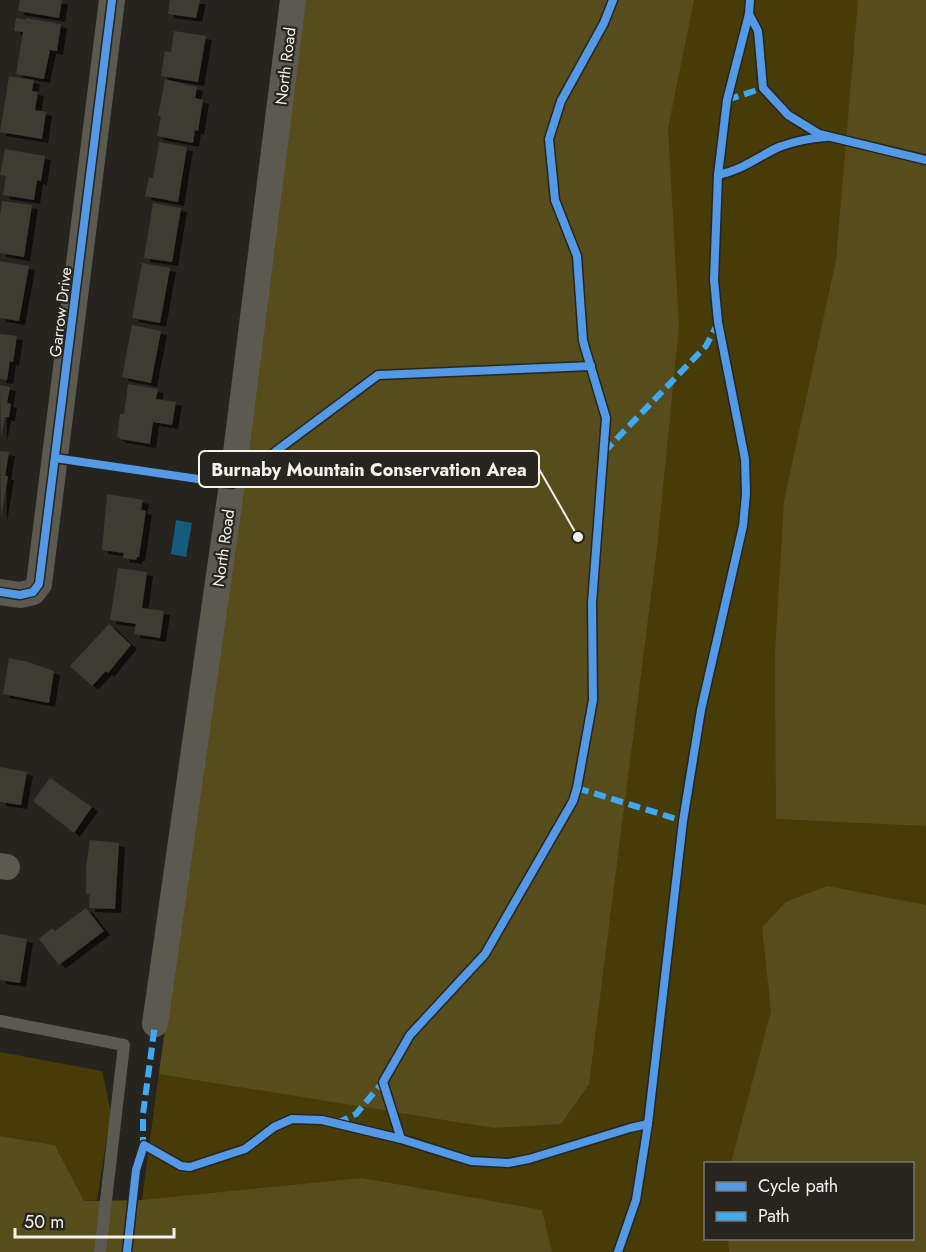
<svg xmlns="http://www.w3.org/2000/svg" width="926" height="1252" viewBox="0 0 926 1252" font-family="Jost,sans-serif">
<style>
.green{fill:#473b08;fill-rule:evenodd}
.forest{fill:#574c1b}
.water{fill:#155b7e}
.building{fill:#3d3b33;filter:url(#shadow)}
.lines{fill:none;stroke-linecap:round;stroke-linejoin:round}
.path{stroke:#5f5d56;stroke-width:4;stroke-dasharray:6 3;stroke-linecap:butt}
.lane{stroke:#5c5a50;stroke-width:12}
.street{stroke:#5c5a50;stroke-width:26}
.quiet{stroke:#3fa9f5;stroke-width:6;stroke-dasharray:12 6;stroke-linecap:butt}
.cycleway-casing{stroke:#27251d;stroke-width:11}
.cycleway{stroke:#5399e6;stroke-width:8}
.labels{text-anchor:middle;stroke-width:4.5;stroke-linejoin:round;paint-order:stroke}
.street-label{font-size:16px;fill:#f3f2ec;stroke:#27251d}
.leader{fill:none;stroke:#f3f2ec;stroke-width:2}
.callout-dot{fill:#f3f2ec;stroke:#27251d;stroke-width:2}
.callout{fill:#27251d;stroke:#f3f2ec;stroke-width:2}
.callout-label{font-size:18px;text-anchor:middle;font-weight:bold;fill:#f3f2ec}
</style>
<defs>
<filter id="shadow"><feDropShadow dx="6" dy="4" stdDeviation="0" flood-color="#0009"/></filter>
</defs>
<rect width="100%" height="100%" fill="#25241f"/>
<!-- green -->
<g class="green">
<path d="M302,0H926V1252H135ZM706,1164H912V1238H706Z"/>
<path d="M0,1052L102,1071L111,1112L97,1200L84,1201L55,1145L0,1136Z"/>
</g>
<!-- forest -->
<g class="forest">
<path d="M306,0H694L668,128L679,326L657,548L589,1084L561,1124L494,1128L159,1074Z"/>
<path d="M858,0H926V826L776,819L775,652L784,501L836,260Z"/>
<path d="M827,886L926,905V1252H729L728,1239L912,1238V1164L731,1163L771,1011L762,927L786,902Z"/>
<path d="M0,1136L55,1145L84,1201L142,1200L362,1178L542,1210L552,1252H0Z"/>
</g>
<!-- water -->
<path class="water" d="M176,520L192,523L186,557L171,554Z"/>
<!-- building -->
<g class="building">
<path d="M20,0H62L59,18L18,11Z"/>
<path d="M170,0H200L196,18L168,14Z"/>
<path d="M16,18L26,20V18L61,24L57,51L50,50L44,79L16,74L23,32L14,31Z"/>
<path d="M174,31L206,36L198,82L161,76L165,51L171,52Z"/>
<path d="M9,76L34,80L32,91L38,92L35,110L46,112L42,139L0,132Z"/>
<path d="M165,79L197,87L195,98L203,100L198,131L195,130L193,143L157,136L161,116H158Z"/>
<path d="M159,142L187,147L178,202L145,196L149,177L153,178Z"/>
<path d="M5,149L45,156L41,181L37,180L34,200L3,195L6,176L0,175Z"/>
<path d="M2,201L32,205L24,257L0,253V216Z"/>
<path d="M153,203L181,208L172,262L144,258Z"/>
<path d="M0,261L29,266L19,321L0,318Z"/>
<path d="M142,263L170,268L160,323L132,318Z"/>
<path d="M132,325L161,331L151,383L122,377Z"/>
<path d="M0,334L17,336L13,362L10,361L7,380L0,379Z"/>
<path d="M128,384L158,389L156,399L176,402L172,425L153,422L150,444L120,439V438L117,437L120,414H124Z"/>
<path d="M0,385L10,387L7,403L11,404L9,417H5L1,437Z"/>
<path d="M0,451L9,452L5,476H8L1,518Z"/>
<path d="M107,494L143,500L141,510L146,511L139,557H137L136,560L123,558L124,553L102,550Z"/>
<path d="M118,568L147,572L142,608L164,611L160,638L134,634L136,624L110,620Z"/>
<path d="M109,624L131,645L108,673L106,671L92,686L70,666Z"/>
<path d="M9,658L28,662L54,671L49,703L3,694Z"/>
<path d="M0,767L27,772L21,805L0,802Z"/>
<path d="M50,778L92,807L74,833L33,801Z"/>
<path d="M90,840L119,843L115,909L89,908L90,894H86V867Z"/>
<path d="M86,908L104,931L59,965L39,939L52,928L55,931Z"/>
<path d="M0,934L27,939L20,983L0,980Z"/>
</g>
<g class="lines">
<!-- path -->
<path class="path" d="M77,462L212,481"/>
<!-- lane -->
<path class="lane" d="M0,1021L124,1045L100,1252"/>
<!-- street -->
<g class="street">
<path d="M0,592L20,595L33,592L39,584L112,0"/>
<path d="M0,866L7,867"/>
<path d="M155,1024L232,484L293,0"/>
</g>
<!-- quiet -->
<g class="quiet">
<path d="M727,100L763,88"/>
<path d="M604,452L706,346L717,325"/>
<path d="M577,788L683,821"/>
<path d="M337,1123L356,1114L383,1082"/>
<path d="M143,1149V1114L155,1024"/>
</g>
<defs>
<g id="cycleway">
<path d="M749,14L758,31L763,88L788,115L819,134L926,160"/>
<path d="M718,175C743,170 757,157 779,147C795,141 810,138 826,137"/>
<path d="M55,458L232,484L378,375L591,366"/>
<path d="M0,592L20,595L33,592L39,584L112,0"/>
<path d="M401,1139L383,1082L410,1035L485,954L573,801L577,788L593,700L592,603L606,418L583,341L577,256L555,200L549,139L561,101L604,23L613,0"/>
<path d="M127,1252L136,1170L144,1145L181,1166L190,1167L245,1149L274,1127L292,1119L322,1120L401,1139L471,1161L508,1163L529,1159L630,1128L648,1124"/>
<path d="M618,1252L636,1200L648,1124L683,821L701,710L743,526L746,494L745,459L718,322L714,280L718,175L727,100L749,14L750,0"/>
</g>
</defs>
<!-- cycleway casing -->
<use href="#cycleway" class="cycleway-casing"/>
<!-- cycleway -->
<use href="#cycleway" class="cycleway"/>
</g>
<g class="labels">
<!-- street labels -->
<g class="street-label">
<text transform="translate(285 66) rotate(-83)" y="6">North Road</text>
<text transform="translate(60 312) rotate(-83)" y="6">Garrow Drive</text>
<text transform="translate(223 548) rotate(-82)" y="6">North Road</text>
</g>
</g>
<!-- callouts -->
<path class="leader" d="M578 537L539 469"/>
<circle class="callout-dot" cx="578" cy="537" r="6"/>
<rect class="callout" x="199" y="451" width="340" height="36" rx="6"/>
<g class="callout-label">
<text x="369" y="476">Burnaby Mountain Conservation Area</text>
</g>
<!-- legend -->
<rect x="704" y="1162" width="210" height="78" fill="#27251d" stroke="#797770" stroke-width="1.5"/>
<rect x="716" y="1182" width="30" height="9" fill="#5399e6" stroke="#797770" stroke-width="1.5"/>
<text x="758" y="1192" font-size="18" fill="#f3f2ec">Cycle path</text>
<rect x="716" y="1212" width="30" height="9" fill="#3fa9f5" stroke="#797770" stroke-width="1.5"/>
<text x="758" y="1222" font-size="18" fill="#f3f2ec">Path</text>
<!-- scale -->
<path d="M15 1228v9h159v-9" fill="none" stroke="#f3f2ec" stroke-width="3"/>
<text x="24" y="1228" font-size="18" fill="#f3f2ec" stroke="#27251d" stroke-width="4.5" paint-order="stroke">50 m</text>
</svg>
